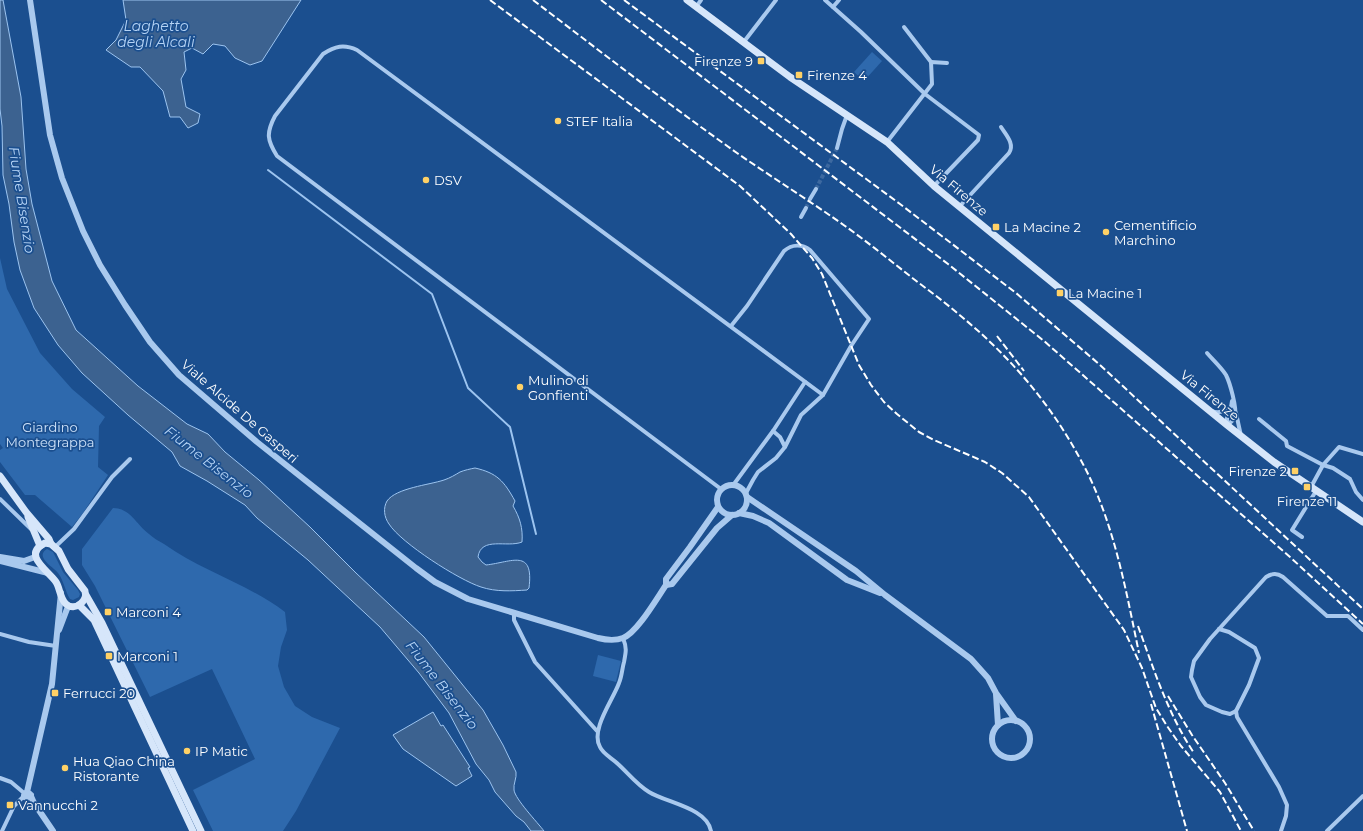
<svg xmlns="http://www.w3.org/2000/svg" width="1363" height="831" viewBox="0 0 1363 831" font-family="Montserrat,sans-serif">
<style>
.green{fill:#2e69ad}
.water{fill:#3c6290;stroke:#9cc4f0}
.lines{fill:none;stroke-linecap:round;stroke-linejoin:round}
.stream{stroke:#9cc4f0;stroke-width:2}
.minor-tunnel{stroke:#3d69a0;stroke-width:4;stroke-dasharray:4 2;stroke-linecap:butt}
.minor{stroke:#a9c9ee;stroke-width:4}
.tertiary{stroke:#a9c9ee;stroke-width:6}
.secondary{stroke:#d6e6fa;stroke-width:7}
.rail{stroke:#fff;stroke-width:2;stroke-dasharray:7 3;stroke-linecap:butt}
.poi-dot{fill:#ffd166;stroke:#1b4f8f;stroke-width:1.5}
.labels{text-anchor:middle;stroke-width:3.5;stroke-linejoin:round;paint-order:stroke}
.poi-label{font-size:13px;fill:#fff;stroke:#1b4f8f;text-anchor:start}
.street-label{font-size:13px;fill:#fff;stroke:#1b4f8f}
.park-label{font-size:13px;fill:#cfe3fa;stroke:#1b4f8f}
.water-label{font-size:14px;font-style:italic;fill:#b5d3f5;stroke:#1b4f8f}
</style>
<rect width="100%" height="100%" fill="#1b4f8f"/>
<!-- green -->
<g class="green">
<path d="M872,52L882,61L864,81L854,72Z"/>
<path d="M0,258L7,289L40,353L72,389L105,417L99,426L98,467L108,475L83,513L72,527L35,495H25L0,462V450L3,448L0,444Z"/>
<path d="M113,508C130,508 136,524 149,534C153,538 159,541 164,544C202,571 248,584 285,612L287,630L281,647L278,666L284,687L295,706L312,717L340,728L296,811L283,831H213L193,790L255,759L212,669L150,697L95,586L82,565V549Z"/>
<path d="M47,549L53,552L63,572L78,590L80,594L79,597L73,600L70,599C65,591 64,581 58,573C54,568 45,563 43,557C42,553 44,551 47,549Z"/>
<path d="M598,655L621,661L616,682L593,676Z"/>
</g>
<!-- water -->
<g class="water">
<path d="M0,0H3L21,97L26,169L32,204L52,281L76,330L138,386L187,424L208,434L225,452L259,480L310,527L356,573L424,637L483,710L503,745L516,772C517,778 513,784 514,790C515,799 538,823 544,831H531L524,822L516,816L495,792L489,780L476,764L449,713L419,673L380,627L308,560L257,518L245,505L207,481L180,466L172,452L128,415L82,373L58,345L34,308L20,270L14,242L9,204L3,175L2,126L0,109Z"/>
<path d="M123,0H301L262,61L250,65L235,58L225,46L213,44L203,54L192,48L184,52L186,70L181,79L186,107L200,114L198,123L188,128L180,117H170L163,91L140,67H131L106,50L116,40L126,20Z"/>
<path d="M475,468C497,473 504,481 515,501L513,506C520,518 523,528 522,542C507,548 481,536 478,557L482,562L486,565C512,562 534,548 529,588L527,590C512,591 496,592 481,587C459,580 401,543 389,524C384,517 383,508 387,501C396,488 429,485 444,480C450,478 455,475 460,472C465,470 470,469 475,468Z"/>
<path d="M433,712L441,726L443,725L470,767L468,768L472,776L456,786L403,749L393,735Z"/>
</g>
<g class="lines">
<!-- stream -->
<path class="stream" d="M268,170L432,294L468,388L510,427L536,534"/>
<!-- minor-tunnel -->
<g class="minor-tunnel">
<path d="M816,189L837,148"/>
<path d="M806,208L810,199"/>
</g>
<!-- minor -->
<g class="minor">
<path d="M825,0L861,32L925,94L979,135L978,140L934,186"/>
<path d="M696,7L701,0"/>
<path d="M833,7L839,0"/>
<path d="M904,27L931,62"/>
<path d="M743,43L776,0"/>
<path d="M887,142L932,84L931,62L947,63"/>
<path d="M837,148L842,129L847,115"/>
<path d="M810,199L816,189"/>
<path d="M960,206L1009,153C1015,144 1006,135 1001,127"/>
<path d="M801,217L806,208"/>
<path d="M731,326L747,306L784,251C792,244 802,244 810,250L869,319L851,346L823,395"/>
<path d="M1207,353C1213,360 1221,367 1226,375C1230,383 1237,408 1235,416C1234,420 1230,423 1227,425"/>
<path d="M1212,411C1219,414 1224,411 1231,407L1232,401"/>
<path d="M1236,413L1241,436"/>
<path d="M1259,419L1286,441L1287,446L1323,465L1333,468L1350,479L1356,492L1363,500"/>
<path d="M1227,424V418L1230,408"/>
<path d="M773,431L780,437L785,447"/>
<path d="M734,484L773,431L805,382"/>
<path d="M1311,487L1323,465L1339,447L1363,454"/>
<path d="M721,489L277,156C267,140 266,133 275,116L323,54C335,46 344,44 357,50L823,395L801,415L785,447L776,458L758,472L753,480L746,493"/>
<path d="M0,499L31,529"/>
<path d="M1302,537L1292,530L1316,491"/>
<path d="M55,547L74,529L112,477L130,459"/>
<path d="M514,613V620L535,662L597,731"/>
<path d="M1219,629L1229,632L1255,648L1259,658L1249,685L1236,711"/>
<path d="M0,634L29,642L56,646"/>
<path d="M623,638C627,648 626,652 624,662C622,669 622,676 619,683C613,700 590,730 600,747C603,754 612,758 618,764C628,773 637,785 649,792C667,803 707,808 711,831"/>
<path d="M0,778L11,782L24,793"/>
<path d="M2,831L14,806L24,796"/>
<path d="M1281,831L1286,816L1287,805L1279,787L1237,717L1236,711L1230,714L1222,712L1206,705L1200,697L1191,677L1192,670L1194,661L1210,639L1266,577C1273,573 1277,573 1283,577L1327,616H1348L1363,630"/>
<path d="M1327,831L1363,796"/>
</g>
<!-- tertiary -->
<g class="tertiary">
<path d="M30,0L50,135L62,178L83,231L100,265L125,305L150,342L179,375L257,442L416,568L435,582L468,599L598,638C606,640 615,641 623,638C637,633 657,598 666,585V579L690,547L718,507"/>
<circle cx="732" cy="500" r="15"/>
<path d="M747,497L856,571L885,595L971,659L988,678L996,693L1016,721"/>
<path d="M739,513L753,516L769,523L847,580L880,593"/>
<path d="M0,557L24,561L35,557"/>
<path d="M0,561L48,573"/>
<path d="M666,585L672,584L717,528L732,515"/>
<path d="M59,630L67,609L69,606"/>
<path d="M996,694L998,725"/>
<circle cx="1011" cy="739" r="19"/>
<path d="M27,792L52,684L61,593"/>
<path d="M31,795L30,797L27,798L24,797V795L27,792L30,794L34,803L53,831"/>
</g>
<!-- secondary -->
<g class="secondary">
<path d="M687,0L790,77L887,142L934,186L1227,425L1274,462L1363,522"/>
<path d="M0,476L26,512L49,539L51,544"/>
<path d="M28,517L40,546"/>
<path d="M45,543L51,544L59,551L68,569L85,591C88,601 75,612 66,604C60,599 60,588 56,582C49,571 21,555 45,543Z"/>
<path d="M86,595L102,623L201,831"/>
<path d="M79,605L94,620L193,831"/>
</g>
<!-- rail -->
<g class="rail">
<path d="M490,0L740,186L791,234L812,258L822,274L859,365L871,385L884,402L897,414L919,432L934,440L985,462L1002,473L1029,497L1124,630L1142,668L1151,694L1156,708L1167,726L1181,746L1220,792L1241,831"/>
<path d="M533,0C601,52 668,104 737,153C773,178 810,201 845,226C869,243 892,262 915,280C931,292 947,304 962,317C1009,356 1049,402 1078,455C1113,516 1125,586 1139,653"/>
<path d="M601,0L948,264L1044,341L1290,557L1363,624"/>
<path d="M624,0L900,204L1016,293L1099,364L1363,609"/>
<path d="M997,336L1024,371"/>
<path d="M1138,626C1154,670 1168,714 1194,753"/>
<path d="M1168,696L1192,735L1225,783L1254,831"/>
<path d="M1151,704L1187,831"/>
</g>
</g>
<!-- markers -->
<g class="poi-dot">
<rect x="757" y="57" width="8" height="8" rx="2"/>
<rect x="795" y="71" width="8" height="8" rx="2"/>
<circle cx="558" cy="121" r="4"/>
<circle cx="426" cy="180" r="4"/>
<rect x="992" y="223" width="8" height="8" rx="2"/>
<circle cx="1106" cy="232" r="4"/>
<rect x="1056" y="289" width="8" height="8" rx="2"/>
<circle cx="520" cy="387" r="4"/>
<rect x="1291" y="467" width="8" height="8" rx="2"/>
<rect x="1303" y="483" width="8" height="8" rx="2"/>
<rect x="104" y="608" width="8" height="8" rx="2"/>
<rect x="105" y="652" width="8" height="8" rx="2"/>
<rect x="51" y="689" width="8" height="8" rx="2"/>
<circle cx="187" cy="751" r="4"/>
<circle cx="65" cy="768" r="4"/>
<rect x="6" y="801" width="8" height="8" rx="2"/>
</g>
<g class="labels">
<!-- poi labels -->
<g class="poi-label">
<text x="753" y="66" text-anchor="end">Firenze 9</text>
<text x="807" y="80">Firenze 4</text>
<text x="566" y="126">STEF Italia</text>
<text x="434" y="185">DSV</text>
<text x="1114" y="230">Cementificio<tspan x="1114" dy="15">Marchino</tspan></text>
<text x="1004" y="232">La Macine 2</text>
<text x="1068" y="298">La Macine 1</text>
<text x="528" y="385">Mulino di<tspan x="528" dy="15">Gonfienti</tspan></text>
<text x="1287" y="476" text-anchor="end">Firenze 2</text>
<text x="1307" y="506" text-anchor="middle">Firenze 11</text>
<text x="116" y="617">Marconi 4</text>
<text x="117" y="661">Marconi 1</text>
<text x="63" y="698">Ferrucci 20</text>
<text x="195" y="756">IP Matic</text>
<text x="73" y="766">Hua Qiao China<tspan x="73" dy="15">Ristorante</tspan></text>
<text x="18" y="810">Vannucchi 2</text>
</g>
<!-- street labels -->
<g class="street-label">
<text transform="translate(959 190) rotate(40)" y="5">Via Firenze</text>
<text transform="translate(1210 395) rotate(39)" y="5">Via Firenze</text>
<text transform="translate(240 411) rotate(41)" y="5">Viale Alcide De Gasperi</text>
</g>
<!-- park labels -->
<g class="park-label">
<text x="50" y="432">Giardino<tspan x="50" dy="15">Montegrappa</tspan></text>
</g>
<!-- water labels -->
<g class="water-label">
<text x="156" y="31">Laghetto<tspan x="156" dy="16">degli Alcali</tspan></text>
<text transform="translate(22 200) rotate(81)" y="5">Fiume Bisenzio</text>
<text transform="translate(209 462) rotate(38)" y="5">Fiume Bisenzio</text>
<text transform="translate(442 685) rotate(52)" y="5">Fiume Bisenzio</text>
</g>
</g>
</svg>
